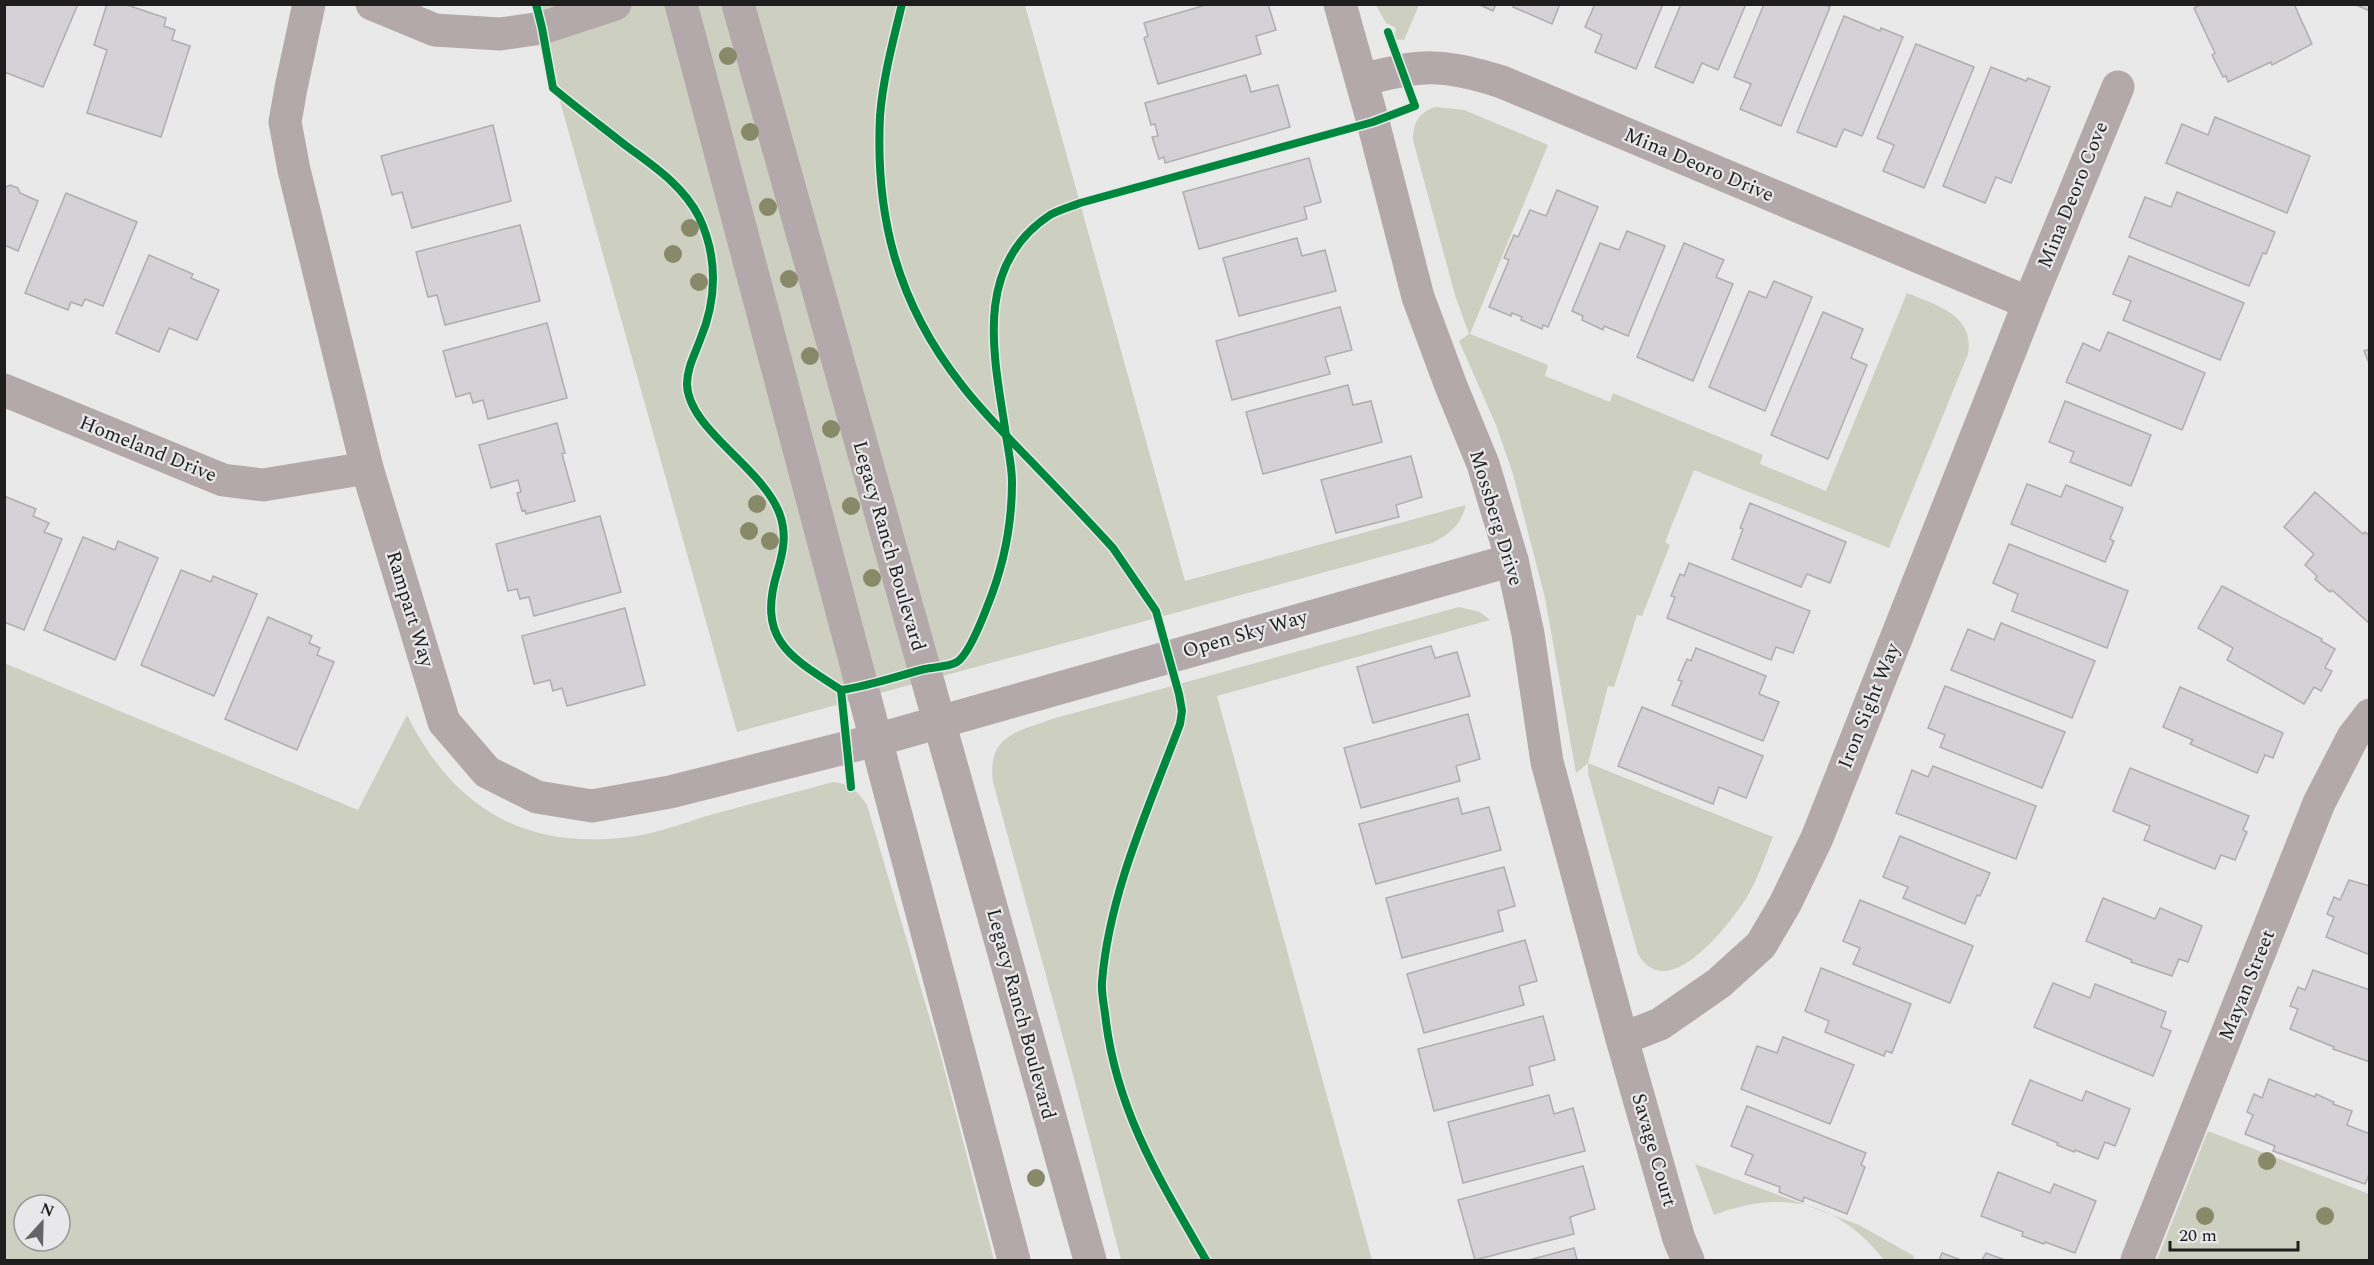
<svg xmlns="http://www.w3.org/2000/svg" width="2374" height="1265" viewBox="0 0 2374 1265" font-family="Spectral,serif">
<rect width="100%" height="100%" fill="#e9e9e9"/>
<g fill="#cdcfc0" fill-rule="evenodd">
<path d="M533,5h492l160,576 281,-76c-5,20 -16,29 -34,38l-695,189z"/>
<polygon points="1376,5 1419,5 1404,40 1394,39 1396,28 1386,23"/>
<path d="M1435,107l29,3 84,35 -78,189 78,31 -3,11 65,26 3,-9 150,62 -3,9 66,27 81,-198c29,12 68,22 61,61l-79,194 -195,-78 -29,72 5,3 -28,71 -5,-1 -23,72 -6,-1 -20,77 185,74c-8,20 -15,41 -26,60 -18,28 -79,109 -109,57l-50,-181v-10l-12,10 -31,-175 -32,-124 -17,-49 -37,-84 10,-7 -14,-39 -42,-155c0,-17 6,-28 22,-33z"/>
<path d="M1459,607l21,5 10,8 -273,76 155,564h-251l-51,-197 -77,-281c-6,-46 23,-50 59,-63z"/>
<path d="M4,663l354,147 49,-95c48,96 121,137 229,121 25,-4 50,-14 74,-21 41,-11 82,-22 123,-33 16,1 25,9 34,23l73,248 54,207h-989zM24,1205h36v36h-36z"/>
<polygon points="2208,1131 2369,1194 2369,1260 2157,1260"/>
<path d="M1695,1164l164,61 55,31 -1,4h-29c-46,-59 -102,-71 -170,-45z"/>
</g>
<g fill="#d4d1d7" stroke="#aeaeae" stroke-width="1.5">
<polygon points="4,4 78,4 43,87 4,72"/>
<polygon points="107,4 124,4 166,18 164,26 175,30 172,40 190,46 161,137 87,113 107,50 94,45"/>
<polygon points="1209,4 1268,4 1276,30 1256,36 1261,54 1158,84 1144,38 1148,36 1144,23"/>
<polygon points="1478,4 1496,4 1493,11"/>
<polygon points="1514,4 1560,4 1552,24 1513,7"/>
<polygon points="1595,4 1663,4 1636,69 1595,52 1602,35 1585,27"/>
<polygon points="1681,4 1746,4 1718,70 1702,63 1693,83 1655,67"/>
<polygon points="1764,4 1824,4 1830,7 1781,126 1740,109 1751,84 1734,77"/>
<polygon points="2202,4 2294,4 2312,44 2272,65 2271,62 2228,82 2226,76 2223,77 2212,55 2215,53 2194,8"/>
<polygon points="2354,4 2370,4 2370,11"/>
<polygon points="1844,16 1880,31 1881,28 1903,37 1862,136 1844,129 1836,147 1797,132"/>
<polygon points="1916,44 1974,67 1924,188 1883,171 1894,145 1877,138"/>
<polygon points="1991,67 2026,81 2028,78 2050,87 2011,183 1996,177 1985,203 1943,186"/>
<polygon points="1246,75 1251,92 1278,85 1290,127 1165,163 1164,157 1159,159 1152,137 1158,136 1155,124 1151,125 1145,103"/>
<polygon points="2215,117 2310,156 2287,213 2166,163 2182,124 2208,135"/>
<polygon points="493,125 511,201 412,228 402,192 392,195 381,156"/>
<polygon points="1309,158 1321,202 1304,207 1307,219 1199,249 1183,192"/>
<polygon points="10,185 18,188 20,193 38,201 18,251 4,245 4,188"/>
<polygon points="1557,190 1598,207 1548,327 1543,325 1542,329 1521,320 1522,317 1512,313 1511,316 1489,307 1509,260 1504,258 1514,235 1518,237 1530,210 1546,216"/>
<polygon points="2177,192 2275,232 2266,254 2263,253 2249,286 2129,237 2145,197 2171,207"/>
<polygon points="66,193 137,222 103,306 85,299 82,306 71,302 68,310 25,293"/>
<polygon points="520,225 540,301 445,325 437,295 428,297 416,252"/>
<polygon points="1627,231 1665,246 1628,336 1604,326 1603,330 1582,320 1583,316 1572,311 1600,243 1619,250"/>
<polygon points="1297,238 1302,256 1325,250 1336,291 1239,316 1223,258"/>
<polygon points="1684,243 1724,260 1716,277 1733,284 1693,381 1637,357"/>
<polygon points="149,255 193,274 191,278 219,290 197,340 169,328 159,352 116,333"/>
<polygon points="2129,256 2244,303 2220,360 2123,320 2131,301 2113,294"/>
<polygon points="1774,281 1812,297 1765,411 1709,387 1749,291 1766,298"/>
<polygon points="1340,307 1352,350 1325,357 1330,374 1232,400 1216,341"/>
<polygon points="1823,312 1863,329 1851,358 1867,365 1828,459 1771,435"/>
<polygon points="547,323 567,398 488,419 483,400 473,403 470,393 456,397 443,351"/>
<polygon points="2108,332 2205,373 2182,430 2066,382 2083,343 2100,351"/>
<polygon points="2370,349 2370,365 2364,351"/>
<polygon points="1348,385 1353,405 1371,401 1382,442 1263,474 1246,412"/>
<polygon points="2065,401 2151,435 2131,486 2070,462 2074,452 2049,442"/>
<polygon points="557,423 565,453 562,454 575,501 526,514 525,510 522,511 517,493 521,492 518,480 491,488 479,445"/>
<polygon points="1411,456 1422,497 1396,505 1399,517 1336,533 1321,480"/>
<polygon points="2027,484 2061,497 2066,485 2123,508 2110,539 2114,541 2105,562 2011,524"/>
<polygon points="2315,492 2363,534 2365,532 2370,536 2369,623 2332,590 2330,592 2315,579 2317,576 2305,565 2314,554 2284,527"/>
<polygon points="4,496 36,509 33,516 49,523 44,532 62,539 24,630 4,622"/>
<polygon points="1750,503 1846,542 1830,583 1807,574 1801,587 1732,559 1743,529 1740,528"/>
<polygon points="600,516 621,592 534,616 529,597 520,599 517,589 508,591 496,544"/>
<polygon points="83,537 115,550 118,541 158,558 115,660 44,630"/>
<polygon points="2009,544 2128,591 2107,648 2012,611 2018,594 1993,583"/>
<polygon points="1689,563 1810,611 1793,653 1776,647 1771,660 1667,618 1675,597 1671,596 1680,574 1684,576"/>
<polygon points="181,570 211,582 213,576 257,594 214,696 141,665"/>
<polygon points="2222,586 2322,639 2321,641 2335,649 2325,668 2332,671 2321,691 2314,687 2304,704 2227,660 2233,648 2198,628"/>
<polygon points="625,608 645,685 567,706 562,688 553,691 550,680 534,684 522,636"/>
<polygon points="268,617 312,636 309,643 320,648 317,655 334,662 297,750 225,719"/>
<polygon points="2001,623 2095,661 2072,718 1951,670 1968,629 1994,640"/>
<polygon points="1431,646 1435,658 1457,652 1470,696 1373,723 1357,667"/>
<polygon points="1696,648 1766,676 1759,694 1779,702 1763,741 1672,705 1682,681 1678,680 1687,659 1691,661"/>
<polygon points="1945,686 2065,732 2042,788 1940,747 1945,735 1928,728"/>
<polygon points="2180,687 2283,733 2273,758 2265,755 2257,773 2190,744 2193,740 2163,727"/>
<polygon points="1642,707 1763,756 1746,798 1719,787 1713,804 1618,766"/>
<polygon points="1468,714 1480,759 1456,766 1460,781 1361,808 1344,748"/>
<polygon points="1933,766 2036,806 2016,859 1896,813 1912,770 1928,777"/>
<polygon points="2130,768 2249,816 2243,830 2247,832 2235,860 2221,855 2215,869 2144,840 2150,826 2113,811"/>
<polygon points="1458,798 1462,814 1489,807 1501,850 1376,884 1359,824"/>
<polygon points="1900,836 1990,873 1980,896 1977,895 1965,924 1903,898 1908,887 1883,877"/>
<polygon points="1504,867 1515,906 1498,911 1503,931 1402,958 1386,898"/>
<polygon points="2349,880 2370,886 2370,955 2326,937 2334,917 2327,914 2334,897 2340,900"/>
<polygon points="2103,898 2155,919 2160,908 2202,926 2188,962 2179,959 2172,976 2131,962 2132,960 2086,941"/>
<polygon points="1860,900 1973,946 1950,1003 1853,964 1860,948 1843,941"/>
<polygon points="1525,940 1537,981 1519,986 1524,1005 1424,1033 1407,974"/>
<polygon points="1821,968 1911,1004 1892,1053 1886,1051 1884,1056 1825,1032 1829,1021 1805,1011"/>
<polygon points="2313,970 2370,990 2370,1062 2333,1049 2334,1047 2290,1029 2298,1009 2290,1006 2298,987 2305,990"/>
<polygon points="2053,983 2090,998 2095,984 2166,1012 2161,1027 2171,1031 2153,1076 2034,1027"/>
<polygon points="1543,1016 1555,1060 1529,1067 1533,1085 1434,1111 1418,1049"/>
<polygon points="1783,1037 1854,1065 1830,1124 1741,1089 1757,1046 1777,1053"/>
<polygon points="2269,1079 2315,1097 2316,1094 2334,1102 2333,1104 2352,1111 2347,1125 2370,1134 2370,1172 2365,1184 2273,1151 2275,1146 2245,1134 2253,1115 2247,1112 2254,1094 2262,1098"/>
<polygon points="2030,1080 2082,1101 2086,1091 2130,1109 2115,1146 2105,1142 2098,1159 2075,1150 2074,1152 2057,1145 2058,1143 2012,1124"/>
<polygon points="1549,1095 1554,1114 1573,1108 1585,1151 1463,1183 1448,1122"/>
<polygon points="1747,1106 1866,1153 1861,1165 1865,1167 1847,1214 1804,1197 1803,1202 1779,1192 1780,1187 1745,1174 1753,1155 1731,1146"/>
<polygon points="1583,1166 1595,1209 1570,1217 1574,1234 1475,1260 1458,1200"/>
<polygon points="1998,1172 2050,1193 2054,1184 2096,1201 2075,1253 2045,1242 2044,1244 2022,1236 2023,1232 1981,1216"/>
<polygon points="1574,1248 1577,1260 1529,1260"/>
<polygon points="1942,1253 1961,1260 1939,1260"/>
<polygon points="1986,1253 2005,1260 1982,1260"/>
</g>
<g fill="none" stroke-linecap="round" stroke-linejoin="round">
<g stroke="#b4a9aa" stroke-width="33">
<polyline points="309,4 291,88 285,122 294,170 367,468 444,722 487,772 537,797 592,806 670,792 876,740 1512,560"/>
<polyline points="372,4 435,30 500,34 542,28 615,4"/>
<polyline points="681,4 1014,1260"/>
<polyline points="738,4 1090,1260"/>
<polyline points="1340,4 1373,122 1418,297 1451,386 1483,464 1512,560 1528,634 1547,762 1622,1039 1679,1239 1688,1260"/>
<path d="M1362,80c59,-16 81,-17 140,2l527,221"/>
<polyline points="4,390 223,480 263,485 367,468"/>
<polyline points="1622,1039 1660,1024 1719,983 1761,945 1785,904 1817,838 2029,303 2118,87"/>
<polyline points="2137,1260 2319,803 2353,737 2370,715"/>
</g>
<g stroke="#e8e8ea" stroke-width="11">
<g id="cycleway">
<path d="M536,4l6,24 11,60c24,20 48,38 72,57 27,20 58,40 74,72 19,40 18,83 1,123 -5,14 -13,28 -13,44 1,46 77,84 93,131 7,20 3,38 -3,58 -20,67 13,84 64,117 29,-4 56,-14 84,-21 9,-2 24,-2 32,-7 12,-8 25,-42 30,-55 16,-39 25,-83 25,-125 0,-18 -5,-37 -7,-54 -12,-76 -31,-163 45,-213 9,-5 20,-8 30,-12l293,-81 42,-16 -27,-74"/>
<path d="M902,4c-9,37 -19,74 -22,112 -5,102 18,188 81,268 18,24 40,46 61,68 31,32 61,63 91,96l43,63 23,83 3,17 -2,13c-31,83 -71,169 -78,258 -1,13 3,27 4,40 12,92 55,160 100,238"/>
<polyline points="841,690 851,787"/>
</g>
</g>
<use href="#cycleway" stroke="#00873e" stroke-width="8"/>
</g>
<g fill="#878969">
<circle cx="728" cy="56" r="9"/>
<circle cx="750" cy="132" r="9"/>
<circle cx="768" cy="207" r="9"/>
<circle cx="690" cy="228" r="9"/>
<circle cx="673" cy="254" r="9"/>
<circle cx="789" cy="279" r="9"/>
<circle cx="699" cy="282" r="9"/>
<circle cx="810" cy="356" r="9"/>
<circle cx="831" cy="429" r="9"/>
<circle cx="757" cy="504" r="9"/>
<circle cx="851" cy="506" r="9"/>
<circle cx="749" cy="531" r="9"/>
<circle cx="770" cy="541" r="9"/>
<circle cx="872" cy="578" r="9"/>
<circle cx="2267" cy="1161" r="9"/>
<circle cx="1036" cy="1178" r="9"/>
<circle cx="2205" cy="1216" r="9"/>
<circle cx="2325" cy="1216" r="9"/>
</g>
<g text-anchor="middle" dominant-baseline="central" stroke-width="4.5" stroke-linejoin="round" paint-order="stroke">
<g font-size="20" fill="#1e1e1e" stroke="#e8e8ea">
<text transform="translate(1699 165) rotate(23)">Mina Deoro Drive</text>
<text transform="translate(2073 195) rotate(-68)">Mina Deoro Cove</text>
<text transform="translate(148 449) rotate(22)">Homeland Drive</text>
<text transform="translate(1496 518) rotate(73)">Mossberg Drive</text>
<text transform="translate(889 546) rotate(74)">Legacy Ranch Boulevard</text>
<text transform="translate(410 609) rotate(73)">Rampart Way</text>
<text transform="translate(1245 634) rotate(-16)">Open Sky Way</text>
<text transform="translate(1869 706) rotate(-68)">Iron Sight Way</text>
<text transform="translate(2247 985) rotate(-68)">Mayan Street</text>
<text transform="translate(1021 1014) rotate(75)">Legacy Ranch Boulevard</text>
<text transform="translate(1654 1150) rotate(74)">Savage Court</text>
</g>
</g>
<rect width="2374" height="1265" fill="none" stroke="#1e1e1e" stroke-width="12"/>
<g transform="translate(42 1223) rotate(22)"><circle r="28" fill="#e8e8ea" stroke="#979798" stroke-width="1.5"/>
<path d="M0-4.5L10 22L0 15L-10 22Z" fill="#656565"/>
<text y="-9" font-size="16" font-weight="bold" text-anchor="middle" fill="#1e1e1e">N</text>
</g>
<path d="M2170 1241v9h128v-9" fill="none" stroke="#1e1e1e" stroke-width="3"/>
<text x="2179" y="1241" font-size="18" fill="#1e1e1e" stroke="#e8e8ea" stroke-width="4.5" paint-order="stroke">20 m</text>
</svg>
